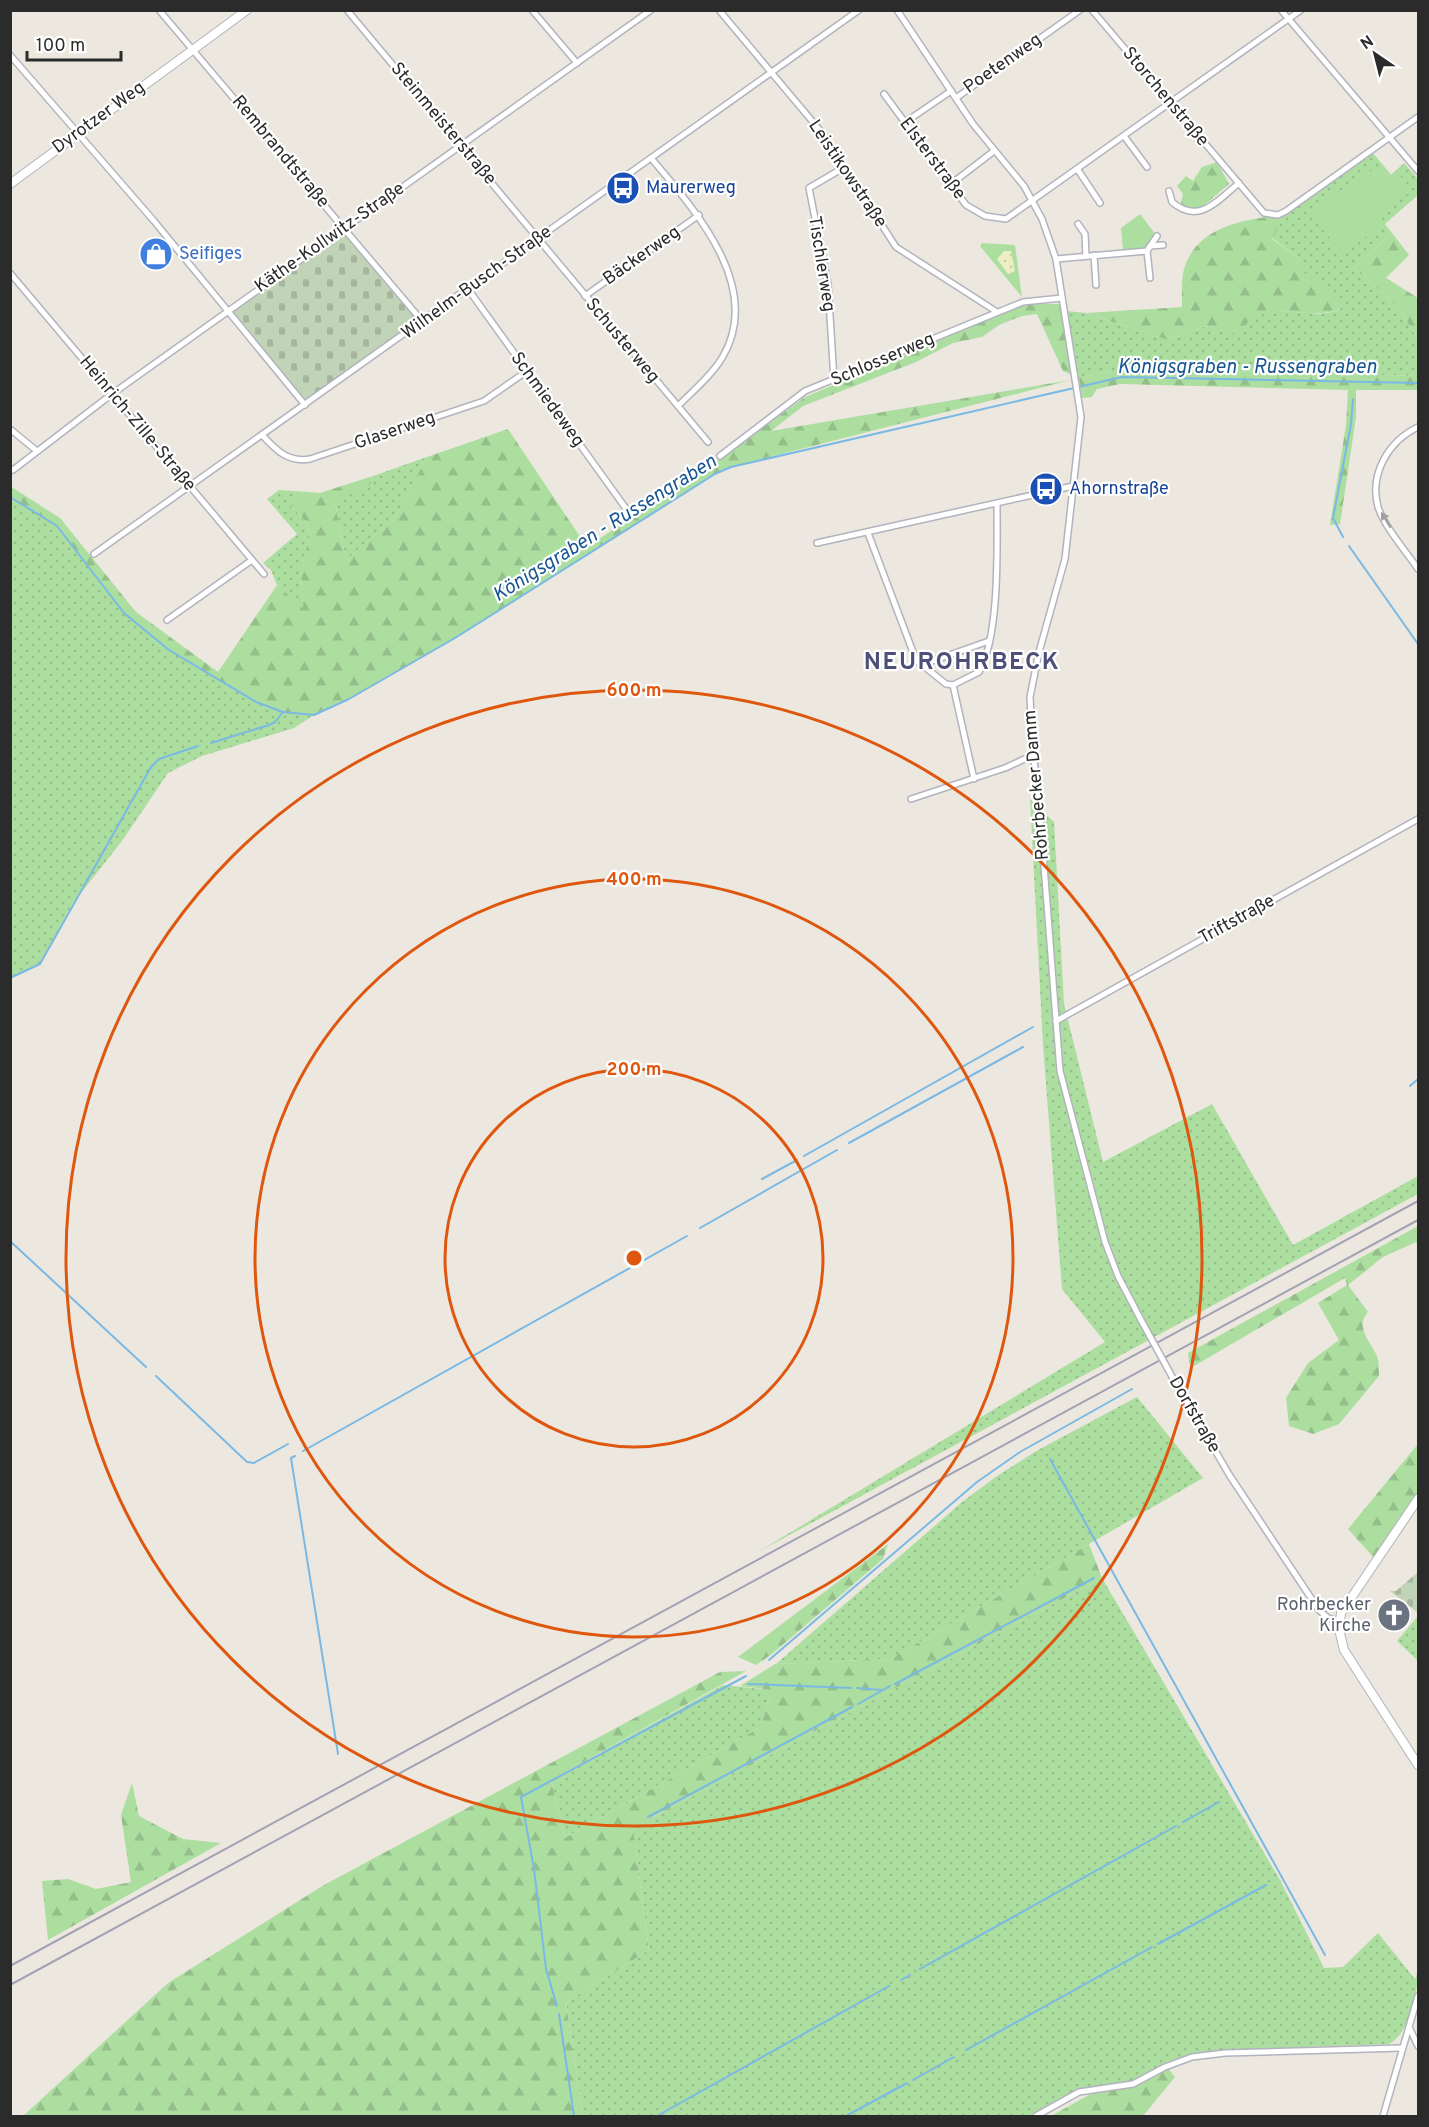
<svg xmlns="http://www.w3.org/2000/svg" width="1429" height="2127" viewBox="0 0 1429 2127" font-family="Overpass,sans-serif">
<defs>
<pattern id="grass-dots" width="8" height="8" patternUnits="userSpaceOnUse" patternTransform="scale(1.5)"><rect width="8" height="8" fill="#acdea0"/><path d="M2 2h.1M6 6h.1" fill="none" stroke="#94bf8a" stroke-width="1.8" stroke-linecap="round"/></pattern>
<pattern id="forest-firs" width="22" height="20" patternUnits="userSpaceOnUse" patternTransform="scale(1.5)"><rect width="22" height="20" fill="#acdea0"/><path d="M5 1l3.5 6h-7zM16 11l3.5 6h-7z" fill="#94bf8a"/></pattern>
<pattern id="sand-dots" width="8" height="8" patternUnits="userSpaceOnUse" patternTransform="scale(1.5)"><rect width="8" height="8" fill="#eeeec5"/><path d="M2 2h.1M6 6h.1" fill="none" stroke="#cccca9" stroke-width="1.8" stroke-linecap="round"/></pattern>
<pattern id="cemetery-stones" width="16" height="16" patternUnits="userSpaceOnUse" patternTransform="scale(1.5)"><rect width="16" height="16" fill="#c1d4b7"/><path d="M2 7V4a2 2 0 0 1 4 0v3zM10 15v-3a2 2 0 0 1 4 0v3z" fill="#a6b69e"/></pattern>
</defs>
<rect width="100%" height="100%" fill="#ece8df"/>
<g fill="url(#grass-dots)">
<path d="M1373,153l18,22 13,-12 14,16v16l-33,29 7,9 -38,35 44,39 20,32v37l-267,-7 -40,2 -32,7 -12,-67 19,2 82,27 38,-14 33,8c3,-4 6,-11 11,-15 22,-20 74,7 95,-14l-45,-35 1,-10 -29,-22 12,-23z"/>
<polygon points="427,457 395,518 346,560 335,501 370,485 373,476"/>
<path d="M279,490l16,1 -4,16c30,25 15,31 11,63 -2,13 1,27 1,39l-26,-24 -6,-15 -8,-7 34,-29 -30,-35z"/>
<polygon points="10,497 57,526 169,650 256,702 297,714 314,715 294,728 202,756 168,773 122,841 73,903 40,964 11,978"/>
<polygon points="1030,799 1054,822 1064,1004 1103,1162 1212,1104 1293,1245 1418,1176 1418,1194 758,1552 1105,1342 1062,1289 1043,1045"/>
<polygon points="1137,1397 1203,1478 890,1659 776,1664 962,1502 997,1476 1038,1450"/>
<path d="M1102,1578l178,302 44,88 19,-1 35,-34 37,46 3,-8c0,22 -9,63 -29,73l-89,3 -111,8 -25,8 -33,19 -58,9 -44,25h-446l-17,-114 83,-52 -16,-122z"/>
<polygon points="1418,1616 1418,1661 1397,1641"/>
<polygon points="723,1685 771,1690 761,1727 565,1838 551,1780"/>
</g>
<g fill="url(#forest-firs)">
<polygon points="1217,162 1229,184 1201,208 1185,211 1181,203 1183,194 1177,186 1186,176 1193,181 1202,167"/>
<path d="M1284,215l-12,24 29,21v10l45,35c-19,15 -50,4 -72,7 -7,1 -16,4 -23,6l-12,17 -33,-9 -38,14 -82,-27 96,-6c0,-12 -1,-27 2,-38 13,-43 61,-50 100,-54z"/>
<polygon points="1392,233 1409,255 1386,278 1418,298 1418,339 1398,307 1354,268"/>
<path d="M1024,304h38l5,7 12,67 32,-7 40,-2 267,7v14h-62v27l-16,107 -10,1 16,-100 2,-35 -228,-6 -23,5 -5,8 -10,1 -3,-20 -16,-7 -26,-57 -15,2 -23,9 -17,12 -29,6 -37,19 -113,44 -32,25 300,-51 -340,87 -16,7 -260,164 -106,61 -35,16 -31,-3 -27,-10 -87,-52 -45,-37 -67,-87 -46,-29 -1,-11 50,32 76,94 82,60 59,-87 26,23c0,-12 -3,-26 -1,-38 4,-33 19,-39 -11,-63l4,-16 25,2 53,-17 -3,9 -35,17 11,58 49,-42 32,-61 81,-28 79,118 135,-90 83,-60z"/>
<path d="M1418,1226v19l-2,-3 -33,15 -35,28 20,27c-14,15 3,30 9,44 2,5 2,14 2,20l-40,48 -26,10 -24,-8 -3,-28 22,-35 31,-23 -21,-37 29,-18 -2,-7 -151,88 -5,-3 -1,-10z"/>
<polygon points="1418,1444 1418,1496 1375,1559 1348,1529"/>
<polygon points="888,1544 883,1559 772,1654 756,1665 738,1657"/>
<polygon points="1089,1544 1102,1578 633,1828 649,1950 566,2002 583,2116 23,2116 168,1983 324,1885 720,1672 746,1671 551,1780 565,1838 761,1727 771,1690 740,1686 775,1664 890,1659"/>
<polygon points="132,1783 139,1816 183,1839 221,1843 48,1940 42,1881 68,1879 96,1889 131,1882 121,1815"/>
<polygon points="1164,2063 1175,2077 1143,2116 1051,2116 1107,2085 1131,2082"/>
</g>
<polygon fill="url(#sand-dots)" points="1011,251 1015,271 1008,274 997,259 1001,253"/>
<g fill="url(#cemetery-stones)">
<polygon points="344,231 420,323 307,402 231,312"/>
<polygon points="1418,1572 1418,1613 1390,1591 1396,1591"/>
</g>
<g fill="#acdea0" fill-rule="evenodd">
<polygon points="1382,164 1391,175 1396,171 1413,191 1382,210 1383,223 1344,254 1307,212"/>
<polygon points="1140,214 1156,235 1146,248 1123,250 1121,228"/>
<path d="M982,243l33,2 7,52 -42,-51zM1004,251h7l4,20 -7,3 -11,-15z"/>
</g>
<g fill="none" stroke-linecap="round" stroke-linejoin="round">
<g stroke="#7ab9e5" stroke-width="2">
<polyline points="10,497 57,526 124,613 169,650 256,702 283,712 314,715 349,699 455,638 715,474 731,467 1122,377 1418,383"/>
<polyline points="1343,537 1333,518 1351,424 1353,399"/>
<polyline points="1349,546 1418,644"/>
<polyline points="211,743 269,725 275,722 283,712"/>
<polyline points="10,978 40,964 151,767 159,759 198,746"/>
<polyline points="1410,1086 1418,1079"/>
<polyline points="849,1143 1023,1047"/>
<polyline points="804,1156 1033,1027"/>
<polyline points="762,1179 797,1160"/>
<polyline points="700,1228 837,1150"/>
<polyline points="10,1241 146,1367"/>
<polyline points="156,1376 247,1462 254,1463 288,1444"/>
<polyline points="303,1451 687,1236"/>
<polyline points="295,1456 291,1458 338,1754"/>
<polyline points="1050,1459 1325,1955"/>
<polyline points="769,1660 977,1482 1020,1452 1132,1389"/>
<polyline points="748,1684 851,1688"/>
<polyline points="895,1684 1094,1578"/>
<polyline points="857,1688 881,1690"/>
<polyline points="858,1704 890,1686"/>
<polyline points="648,1817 852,1707"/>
<polyline points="1183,1822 1219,1802"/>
<polyline points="1158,1944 1266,1885"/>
<polyline points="920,1969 1176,1826"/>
<polyline points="901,1980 910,1975"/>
<polyline points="557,2006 546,1969 534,1869 521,1797 746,1676"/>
<polyline points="559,2014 574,2116"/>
<polyline points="966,2050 1152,1947"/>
<polyline points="913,2080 954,2057"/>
<polyline points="657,2116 889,1986"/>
<polyline points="846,2116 907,2083"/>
</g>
<g stroke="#b2b3be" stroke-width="8">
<g id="street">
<polyline points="159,10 423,322"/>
<polyline points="347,10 708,442"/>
<polyline points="532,10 577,63"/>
<polyline points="719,10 823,134 896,247 997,312"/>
<polyline points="897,10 973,124 1024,186 1042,219 1056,259 1081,417 1065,559 1039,652 1030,697 1033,755 1038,788 1060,1071 1105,1242 1118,1276 1141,1320"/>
<polyline points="1092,10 1264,213 1278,215 1286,211 1418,117"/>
<polyline points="1281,10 1418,171"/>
<polyline points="10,55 154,221 305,405"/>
<polyline points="884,94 966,205 985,216 1006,219 1301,10"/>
<polyline points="956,98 1080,10"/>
<polyline points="904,123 951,91"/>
<polyline points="1124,136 1147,167"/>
<path d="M651,158c43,51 114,129 71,200 -11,18 -29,33 -44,48"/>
<polyline points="1078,170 1100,203"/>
<polyline points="951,184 994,151"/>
<path d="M1169,191l3,11c27,23 45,-1 67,-19"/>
<polyline points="1078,224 1085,234 1086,256"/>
<polyline points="1150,246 1163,245"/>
<polyline points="1147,251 1157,236"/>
<polyline points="1094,255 1096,285"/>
<polyline points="1056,259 1147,251 1150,278"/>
<polyline points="10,273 264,574"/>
<polyline points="468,289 627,510"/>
<polyline points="585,296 699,215"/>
<polyline points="834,380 828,284 809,188 843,168"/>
<path d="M1418,427c-29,14 -49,46 -40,80 7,21 28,44 40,62"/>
<polyline points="10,429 37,451"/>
<path d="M262,435c14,15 26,28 48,24l174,-58 43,-30"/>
<polyline points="720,456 805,391 1023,302 1062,298"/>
<polyline points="13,470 112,394 651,10"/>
<polyline points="868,533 916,660 946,684 953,685"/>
<polyline points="817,543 1073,486"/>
<polyline points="94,554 859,10"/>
<polyline points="167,620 252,560"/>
<polyline points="921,665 989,641"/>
<path d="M953,685l26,-13c21,-36 18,-126 18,-168"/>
<polyline points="953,685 974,779"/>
<polyline points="911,799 1005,768 1033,755"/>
<polyline points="1056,1021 1418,819"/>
<polyline points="1175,1382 1230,1476 1319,1610 1328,1618 1339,1621"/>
<polyline points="1409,2027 1418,2046"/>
<polyline points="1036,2116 1079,2092 1133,2084 1165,2067 1192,2057 1225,2053 1401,2048"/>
<polyline points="1383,2116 1418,1996"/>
</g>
</g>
<g stroke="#b2b3be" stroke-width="10">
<g id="secondary">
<polyline points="10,184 247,10"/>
<polyline points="1418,1499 1341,1613 1339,1629 1344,1650 1418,1765"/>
</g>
</g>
<use href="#street" stroke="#fff" stroke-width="5"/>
<use href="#secondary" stroke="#fff" stroke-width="8"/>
<g stroke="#a2a2b4" stroke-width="2">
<polyline points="10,1966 1418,1201"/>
<polyline points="10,1985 1418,1220"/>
</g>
<g stroke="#b2b3be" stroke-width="8" stroke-linecap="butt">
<polyline id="street-bridge" points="1141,1320 1175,1382"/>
</g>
<use href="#street-bridge" stroke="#fff" stroke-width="5"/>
</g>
<defs><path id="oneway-solid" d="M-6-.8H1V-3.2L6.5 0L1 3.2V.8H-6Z" transform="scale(1.5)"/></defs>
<use fill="#a0a0a0" href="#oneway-solid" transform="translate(1386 520) rotate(-121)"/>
<g fill="none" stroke="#df570e" stroke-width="3">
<circle cx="634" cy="1258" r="189"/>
<circle cx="634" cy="1258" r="379"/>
<circle cx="634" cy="1258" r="568"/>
</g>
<defs>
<g id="bus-disc" transform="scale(1.725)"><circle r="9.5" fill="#1a4fb4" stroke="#fff"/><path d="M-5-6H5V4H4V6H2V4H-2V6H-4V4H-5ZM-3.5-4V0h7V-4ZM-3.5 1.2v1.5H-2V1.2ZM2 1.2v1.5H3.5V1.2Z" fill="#fff"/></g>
<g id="shop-disc" transform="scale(1.725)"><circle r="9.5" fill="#3f7fe0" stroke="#fff"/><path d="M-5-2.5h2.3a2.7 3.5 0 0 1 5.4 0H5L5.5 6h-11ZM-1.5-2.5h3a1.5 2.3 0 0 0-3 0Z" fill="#fff"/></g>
<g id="church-disc" transform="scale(1.725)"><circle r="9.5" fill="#6b7280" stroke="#fff"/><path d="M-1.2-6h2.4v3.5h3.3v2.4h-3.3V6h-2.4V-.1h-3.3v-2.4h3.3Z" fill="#fff"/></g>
</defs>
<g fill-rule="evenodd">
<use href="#bus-disc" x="623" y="188"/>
<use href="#shop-disc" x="156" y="254"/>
<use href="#bus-disc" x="1046" y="489"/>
<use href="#church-disc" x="1394" y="1615"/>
</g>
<g text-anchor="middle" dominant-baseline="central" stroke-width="4.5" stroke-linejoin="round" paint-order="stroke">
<g font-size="18" fill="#2b2b2b" stroke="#fff">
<text transform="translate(1003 64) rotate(-35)">Poetenweg</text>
<text transform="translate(1165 97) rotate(50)">Storchenstraße</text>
<text transform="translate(99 118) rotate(-36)">Dyrotzer Weg</text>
<text transform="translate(443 124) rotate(50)">Steinmeisterstraße</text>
<text transform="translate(280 152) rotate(50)">Rembrandtstraße</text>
<text transform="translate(932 159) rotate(53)">Elsterstraße</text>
<text transform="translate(847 174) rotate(56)">Leistikowstraße</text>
<text transform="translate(330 238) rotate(-35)">Käthe-Kollwitz-Straße</text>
<text transform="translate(642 256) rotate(-35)">Bäckerweg</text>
<text transform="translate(821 264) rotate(81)">Tischlerweg</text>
<text transform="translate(477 283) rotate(-36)">Wilhelm-Busch-Straße</text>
<text transform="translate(622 341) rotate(50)">Schusterweg</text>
<text transform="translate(883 360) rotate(-23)">Schlosserweg</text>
<text transform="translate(547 400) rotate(54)">Schmiedeweg</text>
<text transform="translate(137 424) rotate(50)">Heinrich-Zille-Straße</text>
<text transform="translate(395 431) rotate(-19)">Glaserweg</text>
<text transform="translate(1037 785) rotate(-95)">Rohrbecker Damm</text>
<text transform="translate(1237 920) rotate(-29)">Triftstraße</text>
<text transform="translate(1194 1415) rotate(60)">Dorfstraße</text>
</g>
<g font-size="18" fill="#164399" stroke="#fff" text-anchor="start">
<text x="646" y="188">Maurerweg</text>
<text x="1069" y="489">Ahornstraße</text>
</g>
<g font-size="18" fill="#366cbe" stroke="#fff" text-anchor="start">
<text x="179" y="254">Seifiges</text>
</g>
<g font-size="18" fill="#5b616d" stroke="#fff" text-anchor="end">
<text x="1371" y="1605">Rohrbecker<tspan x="1371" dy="21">Kirche</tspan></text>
</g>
<g font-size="20" font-style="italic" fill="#185693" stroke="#fff">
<text x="1247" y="368">Königsgraben - Russengraben</text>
<text transform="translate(605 529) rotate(-32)">Königsgraben - Russengraben</text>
</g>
<g font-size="24" font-weight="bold" letter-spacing="1.5" fill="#4f5079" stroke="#fff">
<text x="962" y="663">NEUROHRBECK</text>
</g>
</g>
<circle cx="634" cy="1258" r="9" fill="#df570e" stroke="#fff" stroke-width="3"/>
<g font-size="18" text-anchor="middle" font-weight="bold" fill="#df570e" stroke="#fff" stroke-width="4.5" stroke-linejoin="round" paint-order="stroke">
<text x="634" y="696">600 m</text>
<text x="634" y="885">400 m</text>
<text x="634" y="1075">200 m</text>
</g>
<rect width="1429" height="2127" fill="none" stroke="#2b2b2b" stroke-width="24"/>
<g transform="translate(1375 54) rotate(325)" stroke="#ffffff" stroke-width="4.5" paint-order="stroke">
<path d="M0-4.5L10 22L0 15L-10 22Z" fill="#2b2b2b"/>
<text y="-9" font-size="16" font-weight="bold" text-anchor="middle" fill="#2b2b2b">N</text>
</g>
<path d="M27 51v9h94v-9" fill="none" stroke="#2b2b2b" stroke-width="3"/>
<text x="36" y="51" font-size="18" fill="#2b2b2b" stroke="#ffffff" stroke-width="4.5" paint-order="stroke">100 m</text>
</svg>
